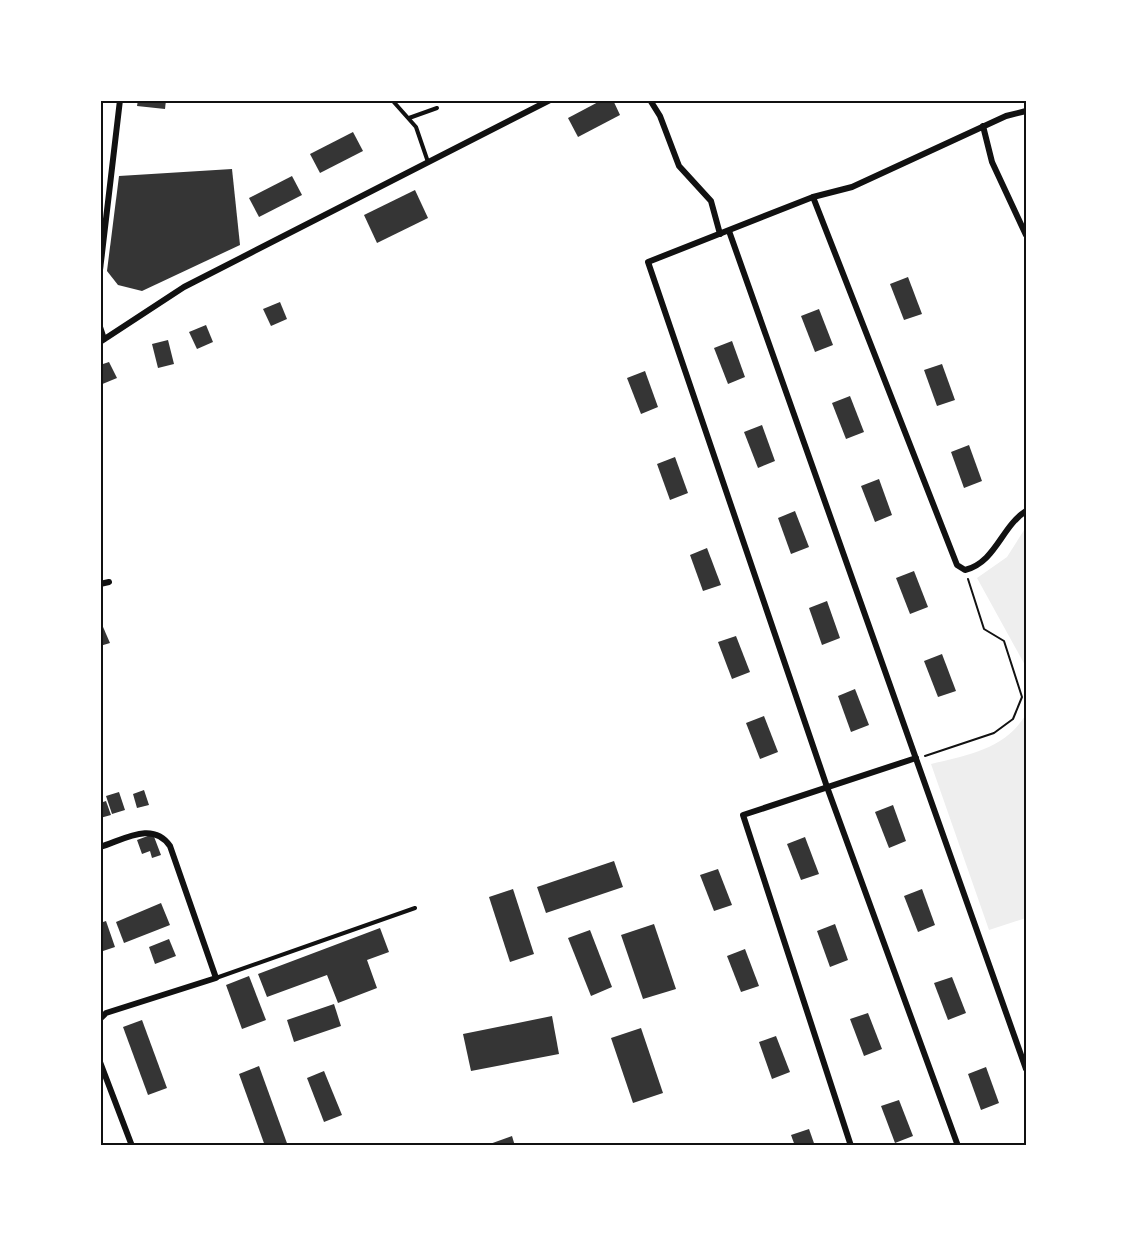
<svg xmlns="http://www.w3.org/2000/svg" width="1127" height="1246" viewBox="0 0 1127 1246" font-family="'Times New Roman',serif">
<rect width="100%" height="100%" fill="#fff"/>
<g fill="#eee">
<polygon points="1026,527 1026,667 977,578 1007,557"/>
<path d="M1026,714v204l-37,12 -58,-166c36,-9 75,-15 95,-50z"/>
</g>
<g fill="#353535">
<polygon points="138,100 166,100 165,109 137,106"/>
<polygon points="602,100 613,100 620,115 578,137 568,118"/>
<polygon points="353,132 363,151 320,173 310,154"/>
<polygon points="232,169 240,245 142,291 118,285 107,271 119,176"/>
<polygon points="292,176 302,195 259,217 249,198"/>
<polygon points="415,190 428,218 377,243 364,215"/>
<polygon points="908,277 922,314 904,320 890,284"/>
<polygon points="280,302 287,319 271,326 263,309"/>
<polygon points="819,309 833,345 815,352 801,316"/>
<polygon points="206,325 213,342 197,349 189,332"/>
<polygon points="168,340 174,364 158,368 152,344"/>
<polygon points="732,341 745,377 728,384 714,348"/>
<polygon points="109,362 117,378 100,385 100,365"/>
<polygon points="942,364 955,400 937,406 924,370"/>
<polygon points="645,371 658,407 641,414 627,378"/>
<polygon points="850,396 864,432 846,439 832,403"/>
<polygon points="762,425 775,461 758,468 744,432"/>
<polygon points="969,445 982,481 964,488 951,452"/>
<polygon points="675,457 688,493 670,500 657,464"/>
<polygon points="879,479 892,515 875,522 861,486"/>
<polygon points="795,511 809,547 791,554 778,518"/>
<polygon points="707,548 721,585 703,591 690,555"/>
<polygon points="914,571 928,607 910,614 896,578"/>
<polygon points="827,601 840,638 822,645 809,608"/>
<polygon points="100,620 110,643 100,646"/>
<polygon points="736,636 750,672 732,679 718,642"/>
<polygon points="942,654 956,691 938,697 924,661"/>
<polygon points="855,689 869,725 851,732 838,696"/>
<polygon points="764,716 778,752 760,759 746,723"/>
<polygon points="144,790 149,805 137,808 133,794"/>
<polygon points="119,792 125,810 112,814 106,796"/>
<polygon points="106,801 111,815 100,818 100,803"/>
<polygon points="893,805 906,841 889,848 875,812"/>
<polygon points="153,834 161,855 152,858 150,851 142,854 137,840"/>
<polygon points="805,837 819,874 801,880 787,844"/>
<polygon points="614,861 623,887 546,913 537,887"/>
<polygon points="718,869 732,905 714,911 700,875"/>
<polygon points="513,889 534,954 510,962 489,897"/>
<polygon points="922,889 935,925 918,932 904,896"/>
<polygon points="161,903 170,925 124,943 116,922"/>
<polygon points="106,921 115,947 100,952 100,923"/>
<polygon points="654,924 676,989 643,999 621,935"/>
<polygon points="835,924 848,960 830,967 817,931"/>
<polygon points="380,928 389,952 367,960 377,988 338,1003 327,975 267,997 258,974"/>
<polygon points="590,930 612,987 591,996 568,938"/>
<polygon points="169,939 176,956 155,964 149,947"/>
<polygon points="745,949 759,986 741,992 727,956"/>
<polygon points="249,976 266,1020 242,1029 226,985"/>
<polygon points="952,977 966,1013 948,1020 934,983"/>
<polygon points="334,1004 341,1026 294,1042 287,1020"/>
<polygon points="868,1013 882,1049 864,1056 850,1019"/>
<polygon points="552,1016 559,1054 471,1071 463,1034"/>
<polygon points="142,1020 167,1088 148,1095 123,1027"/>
<polygon points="641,1028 663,1093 633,1103 611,1038"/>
<polygon points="776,1036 790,1072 772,1079 759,1042"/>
<polygon points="259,1066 288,1146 265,1146 239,1074"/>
<polygon points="986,1067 999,1103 981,1110 968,1074"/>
<polygon points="324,1071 342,1115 324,1122 307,1078"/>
<polygon points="899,1100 913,1136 895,1143 881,1106"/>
<polygon points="809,1129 815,1146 795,1146 791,1135"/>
<polygon points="512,1136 515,1146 487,1146 487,1145"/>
</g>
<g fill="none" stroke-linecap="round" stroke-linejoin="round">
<polyline stroke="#111" stroke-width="2" points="925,756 994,733 1013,719 1022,697 1004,641 984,629 968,579"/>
<g stroke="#111" stroke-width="4">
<polyline points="392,100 416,127 428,162"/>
<polyline points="409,118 437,108"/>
<polyline points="216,978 415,908"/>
</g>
<g stroke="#111" stroke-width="6">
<polyline points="650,100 660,116 679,166 711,201 720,234"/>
<polyline points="983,126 992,162 1026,235"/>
<path d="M813,197l144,368 8,5c31,-8 36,-43 61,-59"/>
<polyline points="729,231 1026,1069"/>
<polyline points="100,270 120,100"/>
<polyline points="100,327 104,339"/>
<polyline points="100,342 184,287 550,100"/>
<polyline points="100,584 109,582"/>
<path d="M100,847c25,-8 53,-26 70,-1l46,132 -110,35 -6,6"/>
<polyline points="100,1062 132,1146"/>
<polyline points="851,1146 743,815 916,758"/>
<polyline points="958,1146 827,787 648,262 813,197 852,187 1006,116 1026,111"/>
</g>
</g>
<rect width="1127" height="1246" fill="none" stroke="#ffffff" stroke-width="204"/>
<rect x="102" y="102" width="923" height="1042" fill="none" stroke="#111" stroke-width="2"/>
</svg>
